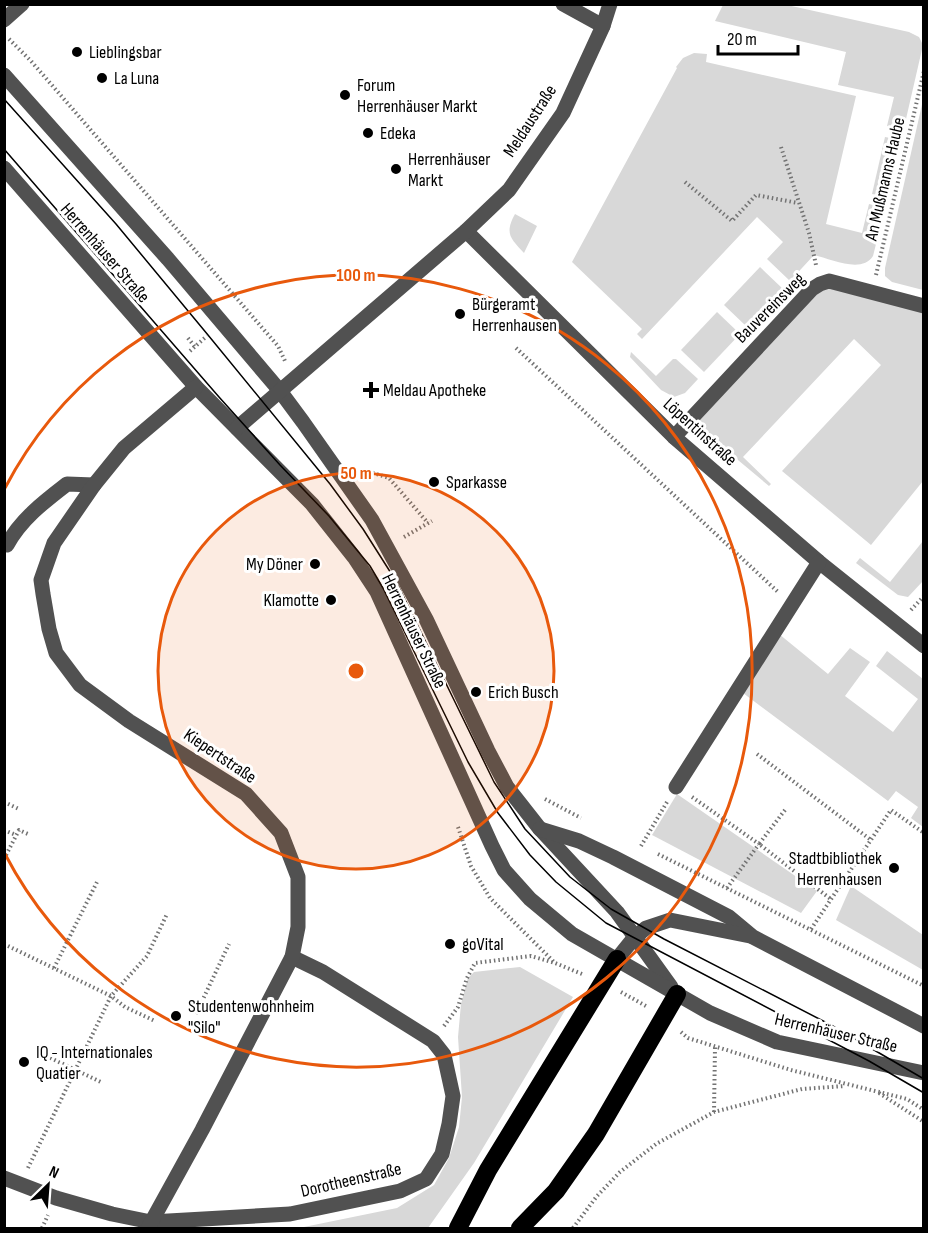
<svg xmlns="http://www.w3.org/2000/svg" width="928" height="1233" viewBox="0 0 928 1233" font-family="'Sofia Sans Condensed',sans-serif">
<rect width="100%" height="100%" fill="#fff"/>
<g fill="#d8d8d8">
<polygon points="723,5 787,5 909,32 919,37 923,45 903,132 887,126 894,97 838,85 846,52 715,21"/>
<path d="M694,53l13,1 -1,8 150,34 -30,128 36,9 7,-29 16,4 -12,48c-11,18 -42,3 -59,-1l-24,26 -23,-22 16,-17 -26,-25 -115,122 -5,-5 5,-5 -70,-67 105,-194 -1,-1 7,-9z"/>
<polygon points="923,100 924,290 923,290 892,282 885,276 885,268"/>
<polygon points="885,137 901,140 887,197 872,194"/>
<path d="M515,214l22,12 -13,27c-13,-14 -20,-19 -9,-39z"/>
<polygon points="760,267 783,289 747,327 724,305"/>
<polygon points="820,284 923,306 923,481 871,545 782,471 881,365 854,339 743,457 771,484 769,486 690,420"/>
<polygon points="717,312 740,334 704,372 681,350"/>
<polygon points="631,352 656,376 673,359 676,359 698,379 685,393 674,397 661,390 630,357"/>
<polygon points="923,541 923,581 908,597 898,595 856,563 860,558 890,582"/>
<polygon points="779,634 828,674 850,648 870,662 845,696 893,732 918,699 876,666 887,651 923,679 923,827 911,818 918,807 896,791 888,801 743,693"/>
<polygon points="677,794 817,891 801,913 652,835"/>
<polygon points="851,886 923,935 923,970 836,920"/>
<polygon points="520,967 573,997 474,1163 428,1228 299,1228 397,1208 434,1185 449,1158 459,1127 462,1097 458,1037 461,1004 468,978 474,972"/>
</g>
<g fill="none" stroke-linecap="round" stroke-linejoin="round">
<g stroke="#737373" stroke-width="4" stroke-dasharray="1.5 3" stroke-linecap="butt">
<polyline points="9,39 31,61 278,346 285,361"/>
<polyline points="781,147 809,233 816,265"/>
<polyline points="685,182 732,221 756,195 798,203"/>
<polyline points="876,275 924,71"/>
<polyline points="188,338 195,347"/>
<polyline points="516,348 778,592"/>
<polyline points="190,351 207,336"/>
<polyline points="364,470 389,478 428,523"/>
<polyline points="404,537 432,521"/>
<polyline points="911,610 924,596"/>
<polyline points="757,754 871,840"/>
<polyline points="692,797 759,844 727,888"/>
<polyline points="545,799 581,818"/>
<polyline points="4,802 19,809"/>
<polyline points="785,810 759,844 832,900"/>
<polyline points="4,818 4,820"/>
<polyline points="458,827 471,866 490,898 555,963"/>
<polyline points="4,830 16,835"/>
<polyline points="641,846 667,802"/>
<polyline points="658,854 924,986"/>
<polyline points="4,859 19,830 28,834"/>
<polyline points="811,929 891,810 924,833"/>
<polyline points="4,944 111,996 125,1007 155,1021"/>
<polyline points="54,968 97,882"/>
<polyline points="621,992 646,1006"/>
<polyline points="196,1014 229,944"/>
<polyline points="444,1026 458,1007 467,978 475,963 531,956 555,963 582,974"/>
<polyline points="681,1032 688,1038 791,1070 907,1099 924,1110"/>
<polyline points="37,1059 40,1053 103,1083"/>
<polyline points="879,1093 924,1122"/>
<polyline points="714,1112 715,1047"/>
<polyline points="28,1168 111,996 147,956 167,914"/>
<polyline points="42,1228 48,1215"/>
<polyline points="573,1228 597,1196 620,1172 656,1144 714,1112 802,1089 845,1086"/>
</g>
<g stroke="#515151" stroke-width="15">
<polyline points="563,4 603,26"/>
<polyline points="4,20 22,4"/>
<polyline points="4,75 168,259 280,391 303,422 372,520 426,619 488,751 507,787 540,829 617,912 671,987"/>
<polyline points="4,168 196,387 312,504 354,557 377,592 492,846 504,870 530,899 572,934 710,1013 777,1042 924,1073"/>
<polyline points="466,231 674,437 819,562 924,646"/>
<polyline points="237,428 466,231 509,190 563,113 603,26 610,4"/>
<polyline points="674,437 812,289 820,284 829,281 924,306"/>
<path d="M7,545c14,-26 38,-44 60,-61l27,1"/>
<polyline points="676,787 819,562"/>
<polyline points="540,829 579,841 613,857 729,917 753,937 924,1026"/>
<polyline points="617,959 634,938 646,928 670,920 750,936"/>
<polyline points="4,1178 56,1198 112,1214 151,1222 290,1214 400,1191 426,1179 442,1154 449,1124 453,1096 444,1055 433,1041 323,972 292,957"/>
<polyline points="148,1228 202,1130 292,957 298,927 298,877 281,833 246,794 129,721 80,685 56,653 49,629 43,594 41,580 54,543 94,485 124,448 196,387"/>
</g>
<g stroke="#000" stroke-width="18">
<polyline points="458,1228 488,1170 617,959"/>
<polyline points="520,1228 556,1191 596,1134 677,994"/>
</g>
<g stroke="#000" stroke-width="1.5">
<polyline points="4,99 116,224 208,335 330,484 363,529 396,581 494,782 525,829 570,877 611,909 664,939 831,1025 924,1079"/>
<polyline points="4,149 219,397 280,465 329,516 370,566 383,588 468,762 498,813 530,855 556,882 606,923 869,1061 924,1093"/>
</g>
</g>
<circle cx="356" cy="671" r="198" fill="#e8590c" fill-opacity=".12"/>
<g fill="none" stroke="#e8590c" stroke-width="3">
<circle cx="356" cy="671" r="198"/>
<path d="M5 488A396 396 0 1 1 5 854"/>
</g>
<g fill="#000" stroke="#fff" stroke-width="2">
<circle cx="77" cy="52" r="6"/>
<circle cx="102" cy="78" r="6"/>
<circle cx="345" cy="95" r="6"/>
<circle cx="368" cy="133" r="6"/>
<circle cx="396" cy="169" r="6"/>
<circle cx="460" cy="314" r="6"/>
<path d="M368 381h6v6h6v6h-6v6h-6v-6h-6v-6h6z"/>
<circle cx="434" cy="482" r="6"/>
<circle cx="315" cy="564" r="6"/>
<circle cx="331" cy="600" r="6"/>
<circle cx="476" cy="692" r="6"/>
<circle cx="894" cy="868" r="6"/>
<circle cx="450" cy="944" r="6"/>
<circle cx="176" cy="1016" r="6"/>
<circle cx="24" cy="1062" r="6"/>
</g>
<g text-anchor="middle" dominant-baseline="central" stroke-width="6" stroke-linejoin="round" paint-order="stroke">
<g font-size="18" fill="#000" stroke="#fff" text-anchor="start">
<text x="89" y="52">Lieblingsbar</text>
<text x="114" y="78">La Luna</text>
<text x="357" y="85">Forum<tspan x="357" dy="21">Herrenhäuser Markt</tspan></text>
<text x="380" y="133">Edeka</text>
<text x="408" y="159">Herrenhäuser<tspan x="408" dy="21">Markt</tspan></text>
<text x="472" y="304">Bürgeramt<tspan x="472" dy="21">Herrenhausen</tspan></text>
<text x="383" y="390">Meldau Apotheke</text>
<text x="446" y="482">Sparkasse</text>
<text x="303" y="564" text-anchor="end">My Döner</text>
<text x="319" y="600" text-anchor="end">Klamotte</text>
<text x="488" y="692">Erich Busch</text>
<text x="882" y="858" text-anchor="end">Stadtbibliothek<tspan x="882" dy="21">Herrenhausen</tspan></text>
<text x="462" y="944">goVital</text>
<text x="188" y="1006">Studentenwohnheim<tspan x="188" dy="21">"Silo"</tspan></text>
<text x="36" y="1052">IQ - Internationales<tspan x="36" dy="21">Quatier</tspan></text>
</g>
<g font-size="18" fill="#000" stroke="#fff">
<text transform="translate(530 121) rotate(-57)">Meldaustraße</text>
<text transform="translate(885 179) rotate(-77)">An Mußmanns Haube</text>
<text transform="translate(105 253) rotate(49)">Herrenhäuser Straße</text>
<text transform="translate(770 308) rotate(-45)">Bauvereinsweg</text>
<text transform="translate(700 432) rotate(42)">Löpentinstraße</text>
<text transform="translate(414 631) rotate(64)">Herrenhäuser Straße</text>
<text transform="translate(220 756) rotate(34)">Kiepertstraße</text>
<text transform="translate(836 1033) rotate(13)">Herrenhäuser Straße</text>
<text transform="translate(351 1180) rotate(-13)">Dorotheenstraße</text>
</g>
</g>
<circle cx="356" cy="671" r="9" fill="#e8590c" stroke="#fff" stroke-width="3"/>
<g font-size="18" text-anchor="middle" font-weight="bold" fill="#e8590c" stroke="#fff" stroke-width="6" stroke-linejoin="round" paint-order="stroke">
<text x="356" y="281">100 m</text>
<text x="356" y="479">50 m</text>
</g>
<rect width="928" height="1233" fill="none" stroke="#000000" stroke-width="12"/>
<g transform="translate(48 1185) rotate(25)" stroke="#ffffff" stroke-width="4.5" paint-order="stroke">
<path d="M0-4.5L10 22L0 15L-10 22Z" fill="#000000"/>
<text y="-9" font-size="16" font-weight="bold" text-anchor="middle" fill="#000000">N</text>
</g>
<path d="M718 45v9h80v-9" fill="none" stroke="#000000" stroke-width="3"/>
<text x="727" y="45" font-size="18" fill="#000000" stroke="#ffffff" stroke-width="4.5" paint-order="stroke">20 m</text>
</svg>
